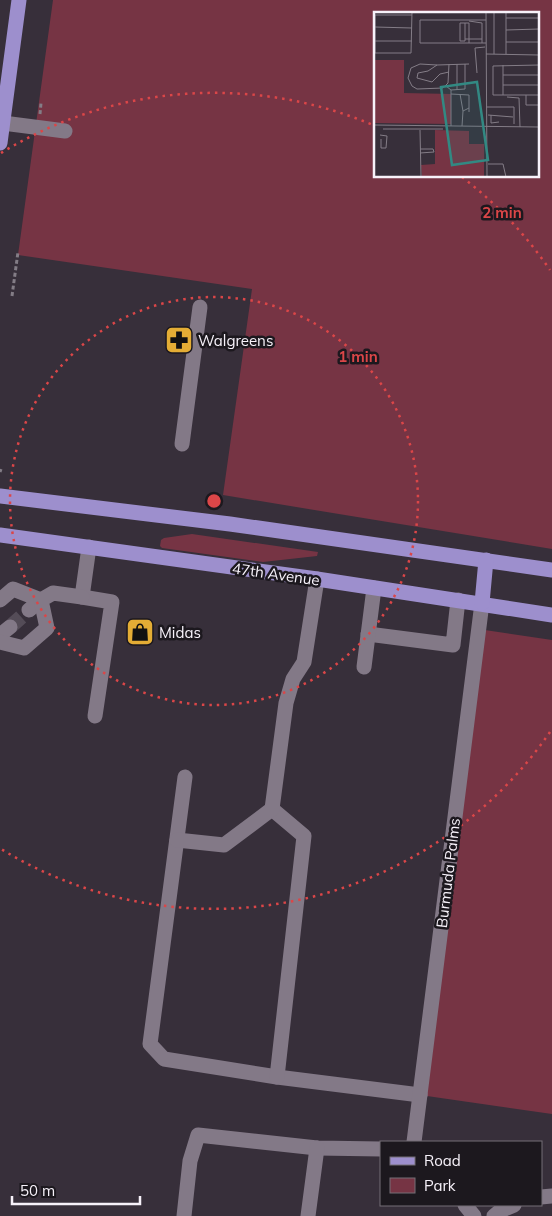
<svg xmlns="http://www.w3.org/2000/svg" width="552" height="1216" viewBox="0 0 552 1216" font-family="Mulish,sans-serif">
<rect width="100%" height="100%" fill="#372f3a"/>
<g fill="#763444" fill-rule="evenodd">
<path d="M53,0h499v549l-329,-54 29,-206 -234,-34zM376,14h162v162h-162z"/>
<polygon points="192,534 318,552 317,556 263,562 162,548 160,546 161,540 164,538"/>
<polygon points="478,629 552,640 552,1114 420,1095"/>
</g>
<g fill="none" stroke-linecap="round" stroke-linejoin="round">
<polyline stroke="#544c57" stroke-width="15" stroke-dasharray="15 8" stroke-linecap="butt" points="10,627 29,610"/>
<g stroke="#837d86" stroke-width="3" stroke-dasharray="4 2.5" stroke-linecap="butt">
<polyline points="40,114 41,103"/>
<polyline points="12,296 18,252"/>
<polyline points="0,472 1,469"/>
</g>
<g stroke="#837987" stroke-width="15">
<polyline points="3,123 65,131"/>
<polyline points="182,444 200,307"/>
<polyline points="89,547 82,597 112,602 95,716"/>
<polyline points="0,600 13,589 41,600 29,610"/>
<polyline points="368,634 453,645 458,600"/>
<polyline points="0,635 10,627"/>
<polyline points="0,642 24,648 47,628 41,600 53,593 82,597"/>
<polyline points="364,667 374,588"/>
<polyline points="185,777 150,1044 164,1059 277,1077 420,1095"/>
<polyline points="272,809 304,836 277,1077"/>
<polyline points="177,840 224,845 272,809 286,703 293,679 304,662 317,579"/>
<polyline points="414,1142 482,603"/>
<polyline points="541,1197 552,1196"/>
<polyline points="465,1205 474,1216"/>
<polyline points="184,1216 190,1161 198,1135 317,1148 381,1149"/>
<polyline points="308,1216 317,1148"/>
<polyline points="494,1216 500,1211 514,1205"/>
</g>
<g stroke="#9d8fcd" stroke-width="15">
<polyline points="0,143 19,0"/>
<polyline points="0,496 230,524 552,570"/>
<polyline points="0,535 317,579 552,615"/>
<polyline points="482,603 486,560"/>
</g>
</g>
<g fill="none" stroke="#db4648" stroke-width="2.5" stroke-dasharray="2.5 5">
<circle cx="214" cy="501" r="204"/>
<path d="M550 732A408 408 0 0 1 1 849M1 153A408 408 0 0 1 373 125M462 177A408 408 0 0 1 550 270"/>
</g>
<defs>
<g id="pharmacy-square" transform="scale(1.4375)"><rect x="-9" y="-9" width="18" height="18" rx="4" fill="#e4ad35" stroke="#1c181e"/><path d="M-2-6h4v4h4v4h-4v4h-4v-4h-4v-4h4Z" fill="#111"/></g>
<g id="shop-square" transform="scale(1.4375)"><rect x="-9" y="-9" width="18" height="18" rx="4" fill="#e4ad35" stroke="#1c181e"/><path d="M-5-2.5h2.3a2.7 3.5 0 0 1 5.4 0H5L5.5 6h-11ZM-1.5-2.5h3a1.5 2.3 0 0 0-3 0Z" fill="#111"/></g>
</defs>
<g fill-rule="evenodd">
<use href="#pharmacy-square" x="179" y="340"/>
<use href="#shop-square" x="140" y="632"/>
</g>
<g text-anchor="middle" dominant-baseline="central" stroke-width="5" stroke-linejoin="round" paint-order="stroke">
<g font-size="15" fill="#f7f2fa" stroke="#1c181e" text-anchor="start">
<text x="198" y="340">Walgreens</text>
<text x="159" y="632">Midas</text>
</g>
<g font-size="15" fill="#f7f2fa" stroke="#1c181e">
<text transform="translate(276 574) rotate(8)">47th Avenue</text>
<text transform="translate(448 873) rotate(-83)">Burmuda Palms</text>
</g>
</g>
<g transform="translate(374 12)">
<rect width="165" height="165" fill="#372f3a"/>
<path d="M0,48h30v33l47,1v30l-77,-1zM61,118l34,1v13h15v33h-62l-1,-12 14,-1z" fill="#763444"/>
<path fill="none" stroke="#847d87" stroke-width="1" d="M112,0l1,165M120,0v42M132,0v42M132,6h33M112,8h-66v23h66M95,9l13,2v20M91,11v18h-5v-18h9v20M1,15l37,1M132,18l33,-1M91,27h17M1,29h37M132,30h33M0,41h37l1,-41M1,41v-38h37M112,42l53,1M83,52v26M63,53l-17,-1 -9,4 -3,10 4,8 5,3 26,-1 5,-5 1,-19M165,53l-46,1v29h46M75,60l-9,2 -8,8 -15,-4 1,-5 10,-2 9,-6 32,-1M103,61l-2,-25 10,-1M129,63h36M129,73h36M72,74l5,4 14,-1v-25M77,78v36M77,82l18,1v17M86,82l3,17M129,83v-30M152,83v10h13M133,85l12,1 1,29M112,95h28v17M114,103l25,2M117,103v8l8,-1M0,113l165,2M88,114l1,-15 6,-3M9,117h60M46,118l1,47M6,123l7,1 -1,12h-5v-9M46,137h13l1,3 -14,1M114,152h15l3,13"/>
<path fill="#328983" fill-opacity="0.15" stroke="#328983" stroke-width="2.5" d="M103,70l11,78 -36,5 -11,-78z"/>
<rect width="165" height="165" fill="none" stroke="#f7f2fa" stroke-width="2.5"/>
</g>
<circle cx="214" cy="501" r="8" fill="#db4648" stroke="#1c181e" stroke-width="2.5"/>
<g font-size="15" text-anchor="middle" font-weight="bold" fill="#db4648" stroke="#1c181e" stroke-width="5" stroke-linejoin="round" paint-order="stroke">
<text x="502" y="218">2 min</text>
<text x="358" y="362">1 min</text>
</g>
<rect x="380" y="1141" width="162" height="65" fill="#1c181e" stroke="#746f76"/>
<rect x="390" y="1157" width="25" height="8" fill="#9d8fcd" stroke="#746f76"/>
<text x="424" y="1166" font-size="15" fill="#f7f2fa">Road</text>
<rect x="390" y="1178" width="25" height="15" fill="#763444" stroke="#746f76"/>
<text x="424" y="1191" font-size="15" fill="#f7f2fa">Park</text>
<path d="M12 1196v8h128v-8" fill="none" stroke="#f7f2fa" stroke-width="2.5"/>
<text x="20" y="1196" font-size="15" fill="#f7f2fa" stroke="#1c181e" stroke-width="4" paint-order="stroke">50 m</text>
</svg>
